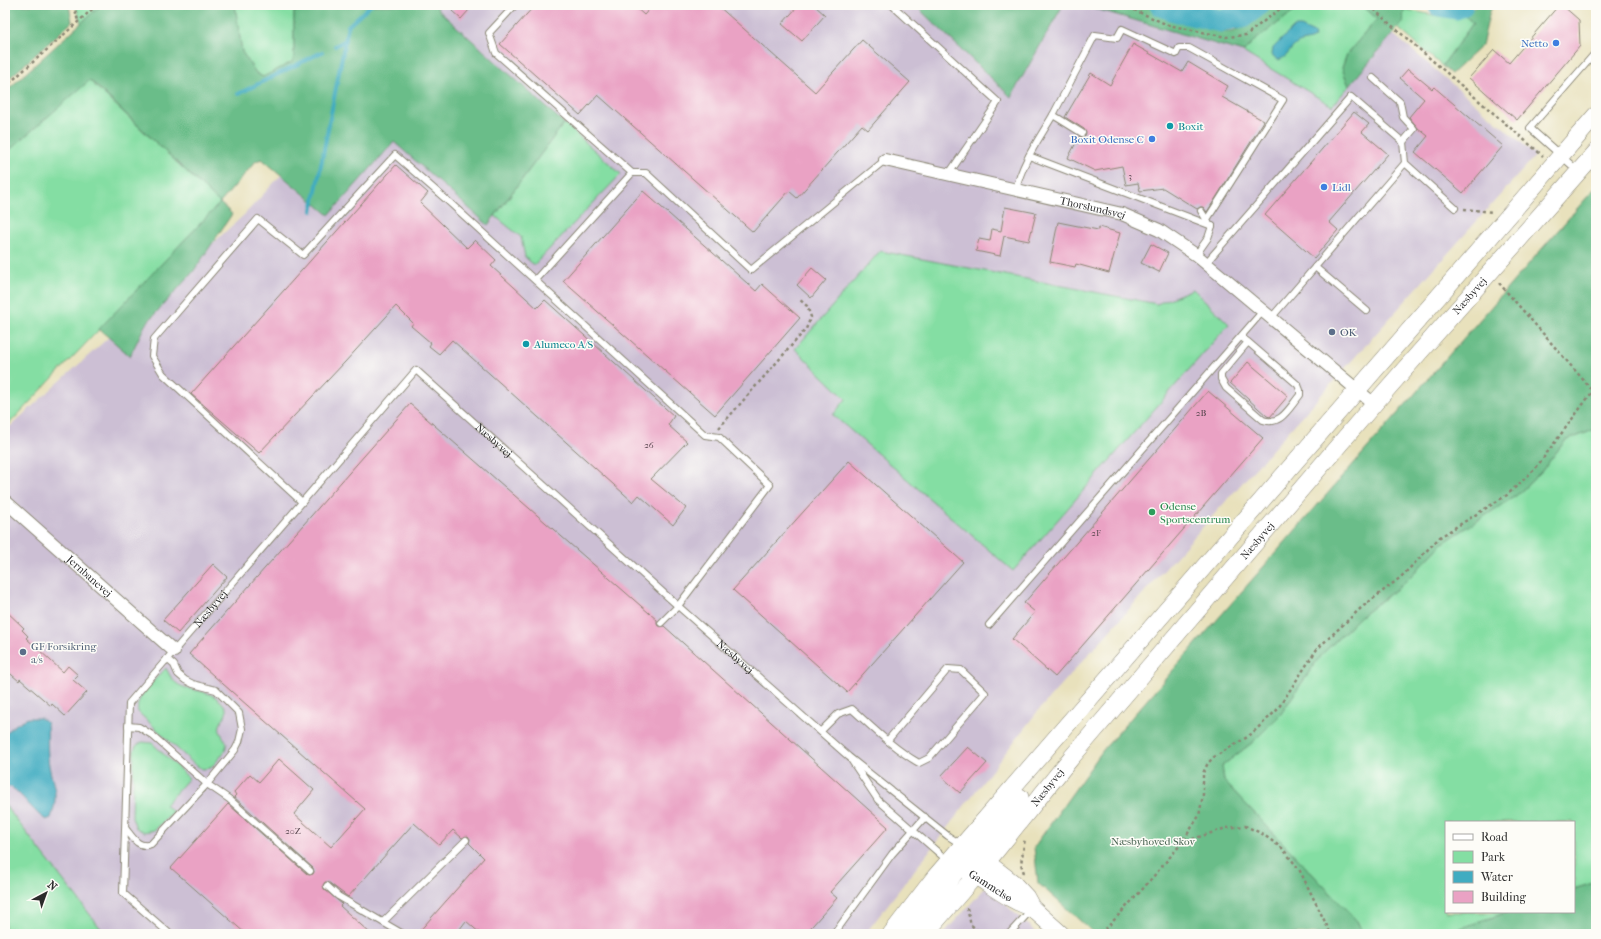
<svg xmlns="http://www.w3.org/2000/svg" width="1601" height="939" viewBox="0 0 1601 939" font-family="'IM FELL French Canon',serif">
<rect width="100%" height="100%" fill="#fdfcf7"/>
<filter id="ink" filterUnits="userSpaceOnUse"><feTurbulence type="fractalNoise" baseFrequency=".025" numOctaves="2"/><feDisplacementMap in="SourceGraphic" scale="8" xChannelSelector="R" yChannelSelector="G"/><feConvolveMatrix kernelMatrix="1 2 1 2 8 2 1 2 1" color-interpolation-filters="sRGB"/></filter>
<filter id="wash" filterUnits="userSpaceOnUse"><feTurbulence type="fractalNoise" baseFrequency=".012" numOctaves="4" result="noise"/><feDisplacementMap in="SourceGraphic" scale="16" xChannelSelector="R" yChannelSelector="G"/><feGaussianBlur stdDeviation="0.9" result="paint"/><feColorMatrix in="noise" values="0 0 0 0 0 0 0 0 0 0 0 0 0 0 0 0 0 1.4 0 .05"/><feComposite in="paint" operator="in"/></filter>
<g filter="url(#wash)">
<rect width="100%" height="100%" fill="#e8e1bc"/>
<g fill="#ccbfd4">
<polygon points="439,5 915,5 1011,97 1063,5 1083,5 1243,52 1332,105 1393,34 1536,155 1037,712 865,934 105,934 5,805 5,431 244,215"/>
<polygon points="986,887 1038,934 943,934"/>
</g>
<g fill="#84dea3" stroke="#588467">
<polygon points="75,5 101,5 81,23"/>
<polygon points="235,5 310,5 294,12 294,58 292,62 263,77 256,73 242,52"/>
<path d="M1188,5h59c-15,11 -43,6 -59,0z"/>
<polygon points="1302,5 1362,5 1377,19 1347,54 1342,68 1349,86 1332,106 1243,52 1254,41"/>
<polygon points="1404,9 1438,16 1463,14 1473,23 1442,66 1398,28 1403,22"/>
<polygon points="89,80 220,203 5,428 5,154"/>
<polygon points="564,123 621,174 534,265 525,257 521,237 495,216"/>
<polygon points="880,251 1157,304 1193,289 1229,324 1013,571 833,415 846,399 795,349"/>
<polygon points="1596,429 1596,882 1574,889 1574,822 1446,822 1446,912 1508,912 1443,934 1363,934 1357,921 1224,781 1222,766 1253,742 1280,715 1320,656 1361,616 1402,585 1443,543 1517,495 1541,472 1565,441"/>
<path d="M166,668c2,4 5,10 8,13 13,13 35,5 50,24 8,11 -7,15 -4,26 1,4 6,9 7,13l-2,7 -14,17 -9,1 -7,-4 -57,-53c-4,-15 18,-33 28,-44z"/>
<polygon points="142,742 152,743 189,778 165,805 173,812 155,830 144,832 136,828 132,817 134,750 136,746"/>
<polygon points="5,805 105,934 5,934"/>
</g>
<g fill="#6bbd89" stroke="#4b745a">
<polygon points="5,5 69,5 72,22 5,82"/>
<polygon points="101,5 235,5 242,52 256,73 263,77 292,62 294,58 294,12 310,5 439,5 437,9 564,123 488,225 394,142 329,215 262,159 256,161 220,203 232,214 193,272 145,325 130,356 99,329 220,203 90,80 5,154 5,92"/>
<polygon points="915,5 1063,5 1011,97"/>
<polygon points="1083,5 1145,5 1167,16 1221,32 1232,32 1241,29 1273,5 1302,5 1254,41 1243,52"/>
<polygon points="1362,5 1397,5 1404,9 1403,22 1349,86 1342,68 1347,54 1377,19"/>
<polygon points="1478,5 1494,5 1490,11 1482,45 1451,74 1442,66 1473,23 1463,14 1470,11"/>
<polygon points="1596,187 1596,429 1565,441 1541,472 1517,495 1443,543 1402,585 1361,616 1320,656 1280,715 1253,742 1222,766 1224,781 1357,921 1363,934 1095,934 1038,883 1034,847 1103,750"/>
<polygon points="1596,882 1596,934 1443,934 1508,912 1574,912 1574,889"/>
</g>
<g fill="#41acc1" stroke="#366c76">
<path d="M1294,27h7l13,6 1,4c-5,5 -12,3 -18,7 -8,5 -8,13 -19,16l-6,-5 1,-7z"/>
<path d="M28,718h13l6,5c1,12 0,23 1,34 2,26 13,32 3,61l-5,2c-14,-9 -22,-24 -35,-33h-6v-50c3,-9 14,-15 23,-19z"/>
</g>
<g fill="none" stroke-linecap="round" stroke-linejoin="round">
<g stroke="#41acc1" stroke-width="4">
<polyline points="335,46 346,40"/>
<polyline points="238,94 322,52"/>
<polyline points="312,211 348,26 371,5"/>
</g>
<g stroke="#41acc1" stroke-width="23">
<polyline points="1161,5 1174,10 1221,21 1242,17 1258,5"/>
<polyline points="1439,5 1456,8 1462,5"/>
</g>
</g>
<g id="blocks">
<g fill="#eaa2c4">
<polygon points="457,5 464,5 469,10 461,19 452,11"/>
<polygon points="535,5 633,5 644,15 653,5 717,5 815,92 862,40 910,82 868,130 862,125 797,198 789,191 753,232 598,95 580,115 500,44"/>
<polygon points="799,5 814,5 825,15 802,41 782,24"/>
<polygon points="1559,5 1562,5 1579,20 1580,46 1517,120 1469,78 1494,50 1509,63"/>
<polygon points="1133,44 1182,72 1188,62 1228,86 1222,97 1264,121 1207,212 1203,207 1200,207 1197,209 1163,188 1140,191 1138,183 1126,185 1122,166 1095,171 1068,158 1079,137 1084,137 1086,133 1084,129 1065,117 1091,73 1110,85"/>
<polygon points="1408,69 1432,89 1434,87 1503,146 1463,193 1415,152 1428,136 1418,128 1409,117 1424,99 1400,78"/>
<polygon points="1354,112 1369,124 1362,132 1388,154 1329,222 1338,230 1314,258 1265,215"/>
<polygon points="396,165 428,193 420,203 467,248 475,240 496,260 491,266 537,308 545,300 674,416 668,425 687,442 651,479 686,508 673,525 639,495 633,502 452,340 439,354 429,346 431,343 411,326 413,323 396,306 345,362 259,453 191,394"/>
<polygon points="643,191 756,291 762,284 800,318 715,415 563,281"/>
<polygon points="1005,207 1036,213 1029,241 1004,236 1000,256 976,251 979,239 990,241 992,229 1001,231"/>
<polygon points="1058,222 1098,230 1099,227 1120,233 1109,273 1076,264 1075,267 1050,262"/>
<polygon points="1151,244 1168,253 1159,272 1141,263"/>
<polygon points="812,268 826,280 811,298 797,285"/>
<polygon points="1248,362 1288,396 1270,417 1267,416 1230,383"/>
<polygon points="1208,391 1263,438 1055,677 1012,639 1035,612 1024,603"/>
<polygon points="410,404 657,620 657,624 658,626 664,626 888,827 830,892 837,898 805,934 481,934 466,921 456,934 417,934 484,858 469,843 470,839 468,836 462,838 453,830 439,845 414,823 348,897 328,882 325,882 323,885 324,889 342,904 340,906 371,934 246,934 171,868 228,804 307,874 309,875 313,874 314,872 313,868 234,797 236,795 234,792 250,774 259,782 279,759 314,790 294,814 331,847 365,809 189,654"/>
<polygon points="849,461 963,562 847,692 733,590"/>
<polygon points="213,564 227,577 178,633 163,620"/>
<polygon points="5,610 24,628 22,630 28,636 26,638 63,672 68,666 78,675 73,680 87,692 65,716 52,704 51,706 20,679 19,681 5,669"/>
<polygon points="968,747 987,763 960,793 941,776"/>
</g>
</g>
</g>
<g filter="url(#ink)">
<use href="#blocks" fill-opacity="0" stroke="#8a8674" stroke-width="1"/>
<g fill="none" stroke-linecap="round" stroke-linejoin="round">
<g stroke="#8a8674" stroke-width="8">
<g id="lane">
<polyline points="515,5 489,33 496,53 632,173 535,280"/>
<polyline points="892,5 998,102 948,175"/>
<polyline points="1593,5 1596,8"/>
<polyline points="1373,78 1400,102 1403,117 1414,129 1403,142"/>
<polyline points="1053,115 1095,35 1117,38 1122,29 1176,54 1179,48 1189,48 1283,100 1206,221"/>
<polyline points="1029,156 1212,226"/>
<polyline points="1577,170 1530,128 1596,52"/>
<polyline points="632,173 646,173 751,270 885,160"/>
<path d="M1016,190c6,-28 23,-51 37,-75l29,18"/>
<polyline points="1201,211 1208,222"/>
<polyline points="1196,255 1208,238 1212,226"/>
<polyline points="1206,263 1351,97 1403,142 1405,163 1455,208"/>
<polyline points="1315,267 1367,311"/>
<polyline points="1271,318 1405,163"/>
<path d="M1241,337l7,5 50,43 2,5v5c-11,13 -19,31 -37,25l-37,-32 -5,-9v-5l27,-32"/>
<polyline points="302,502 163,374 152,356 154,339 258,219 303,255 395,155 449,202 705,435 719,437 770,485 678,606 661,623"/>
<polyline points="989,625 1263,311"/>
<polyline points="128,726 139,727 152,735 207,784 229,799 310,871"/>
<path d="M821,731l17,-17 14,-5c21,19 42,40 67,54l10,-5 56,-65 -24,-23 -13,-1 -60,71"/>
<polyline points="852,761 878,800 948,861"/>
<path d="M126,829c7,9 13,20 25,15l56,-60 28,-34 4,-8 3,-13 -3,-16 -23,-23 -23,-6 -8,-4 -7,-6 -4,-9 -7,-6"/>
<polyline points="327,886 338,896 403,934"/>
<polyline points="383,922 466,840"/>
<path id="s1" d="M170,934l-47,-41 6,-190 287,-333 262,236 171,151 99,79 14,9"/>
<polyline points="834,934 892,854 925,817"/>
<polyline points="1009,934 1031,910"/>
</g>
</g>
<g stroke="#8a8674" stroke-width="14">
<g id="street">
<path id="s2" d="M885,160l237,54 37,16 37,25 178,149"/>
<path id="s3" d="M5,501l169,150"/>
</g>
</g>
<g stroke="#8a8674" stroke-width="18">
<g id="secondary">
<polyline points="977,855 1012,882 1026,897 1032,908 1061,934"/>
<path id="s4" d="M965,870c22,11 41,29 65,37"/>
<polyline points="975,875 974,854 1020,797"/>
<polyline points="891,934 935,877 1596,115"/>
<polyline points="911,934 959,867 960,859"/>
<path id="s5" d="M925,934l62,-72 84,-104 303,-354 222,-252"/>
</g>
</g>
<g stroke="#8a8674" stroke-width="2.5" stroke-dasharray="3 3" stroke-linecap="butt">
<polyline points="74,5 78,21"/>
<polyline points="1123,5 1168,25 1226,37 1246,35 1285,5"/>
<polyline points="1370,5 1382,17 1543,156"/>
<polyline points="5,87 97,5"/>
<polyline points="1464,209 1493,212"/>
<polyline points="1499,283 1593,391"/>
<polyline points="719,428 806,329 811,317 807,306 799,299"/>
<polyline points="1181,843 1226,828 1245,826 1261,833 1282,848 1299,869 1331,934"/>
<polyline points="1024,873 1021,864 1025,838"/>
<polyline points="967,908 971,925 982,934"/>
<polyline points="1101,934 1141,891 1181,844 1199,816 1203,795 1203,773 1208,763 1214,757 1249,736 1277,710 1317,649 1361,608 1401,577 1440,537 1507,495 1535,469 1596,387"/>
<polyline points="1585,934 1596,931"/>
</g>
<use href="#lane" stroke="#fff" stroke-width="6"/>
<use href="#street" stroke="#fff" stroke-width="12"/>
<use href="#secondary" stroke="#fff" stroke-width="17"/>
</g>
</g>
<g fill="#3f7fe0" stroke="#fdfcf7" stroke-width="1.5">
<circle cx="1556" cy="43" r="4"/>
<circle cx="1152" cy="139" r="4"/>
<circle cx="1324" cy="187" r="4"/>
</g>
<g fill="#0f9aa8" stroke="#fdfcf7" stroke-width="1.5">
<circle cx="1170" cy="126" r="4"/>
<circle cx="526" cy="344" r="4"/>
</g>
<g fill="#5c6f8a" stroke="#fdfcf7" stroke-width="1.5">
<circle cx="1332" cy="332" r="4"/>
<circle cx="23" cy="652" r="4"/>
</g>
<circle fill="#2e9e5b" stroke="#fdfcf7" stroke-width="1.5" cx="1152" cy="512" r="4"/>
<g text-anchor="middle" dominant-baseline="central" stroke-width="3" stroke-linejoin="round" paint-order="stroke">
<g font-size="9" fill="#5b4951">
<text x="1130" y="176">3</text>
<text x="1201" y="413">2B</text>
<text x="649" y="445">26</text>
<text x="1096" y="533">2F</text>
<text x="293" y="831">20Z</text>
</g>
<g font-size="11" fill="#366cbe" stroke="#fdfcf7" text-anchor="end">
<text x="1548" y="43">Netto</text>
<text x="1144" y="139">Boxit Odense C</text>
<text x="1332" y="187" text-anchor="start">Lidl</text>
</g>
<g font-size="11" fill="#0d838f" stroke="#fdfcf7" text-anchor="start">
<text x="1178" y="126">Boxit</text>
<text x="534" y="344">Alumeco A/S</text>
</g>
<g font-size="11" fill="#2b2b2b" stroke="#fdfcf7">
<text stroke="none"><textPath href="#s2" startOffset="213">Thorslundsvej</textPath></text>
<text stroke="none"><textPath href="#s5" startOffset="839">Næsbyvej</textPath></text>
<text stroke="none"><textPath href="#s1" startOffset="797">Næsbyvej</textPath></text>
<text stroke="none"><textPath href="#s5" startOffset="515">Næsbyvej</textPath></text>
<text stroke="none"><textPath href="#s3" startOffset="113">Jernbanevej</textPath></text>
<text stroke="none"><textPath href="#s1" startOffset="377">Næsbyvej</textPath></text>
<text stroke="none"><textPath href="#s1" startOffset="1121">Næsbyvej</textPath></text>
<text stroke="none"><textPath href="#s5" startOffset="191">Næsbyvej</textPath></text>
<text stroke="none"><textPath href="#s4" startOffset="30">Gammelsø</textPath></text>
</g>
<g font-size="11" fill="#4e5e75" stroke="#fdfcf7" text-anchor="start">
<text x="1340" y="332">OK</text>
<text x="31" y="646">GF Forsikring<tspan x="31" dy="13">a/s</tspan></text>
</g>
<g font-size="11" fill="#27864d" stroke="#fdfcf7" text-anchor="start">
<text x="1160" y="506">Odense<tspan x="1160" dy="13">Sportscentrum</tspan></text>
</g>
<g font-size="11" fill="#46614f" stroke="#fdfcf7">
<text x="1153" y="841">Næsbyhoved Skov</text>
</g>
</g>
<rect width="1601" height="939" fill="none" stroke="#fdfcf7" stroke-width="20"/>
<rect x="1445" y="821" width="130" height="92" fill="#fdfcf7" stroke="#a9a8a5"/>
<rect x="1453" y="834" width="20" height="6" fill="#ffffff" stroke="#a9a8a5"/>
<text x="1481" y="841" font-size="12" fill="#2b2b2b">Road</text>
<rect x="1453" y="851" width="20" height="12" fill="#84dea3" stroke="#a9a8a5"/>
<text x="1481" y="861" font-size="12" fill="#2b2b2b">Park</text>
<rect x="1453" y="871" width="20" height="12" fill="#41acc1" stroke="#a9a8a5"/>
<text x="1481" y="881" font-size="12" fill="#2b2b2b">Water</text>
<rect x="1453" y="891" width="20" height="12" fill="#eaa2c4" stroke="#a9a8a5"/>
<text x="1481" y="901" font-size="12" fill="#2b2b2b">Building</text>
<g transform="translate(46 893) rotate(41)" stroke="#fdfcf7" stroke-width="3" paint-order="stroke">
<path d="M0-3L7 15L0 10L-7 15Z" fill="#2b2b2b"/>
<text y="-6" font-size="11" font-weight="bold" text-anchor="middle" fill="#2b2b2b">N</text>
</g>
</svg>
